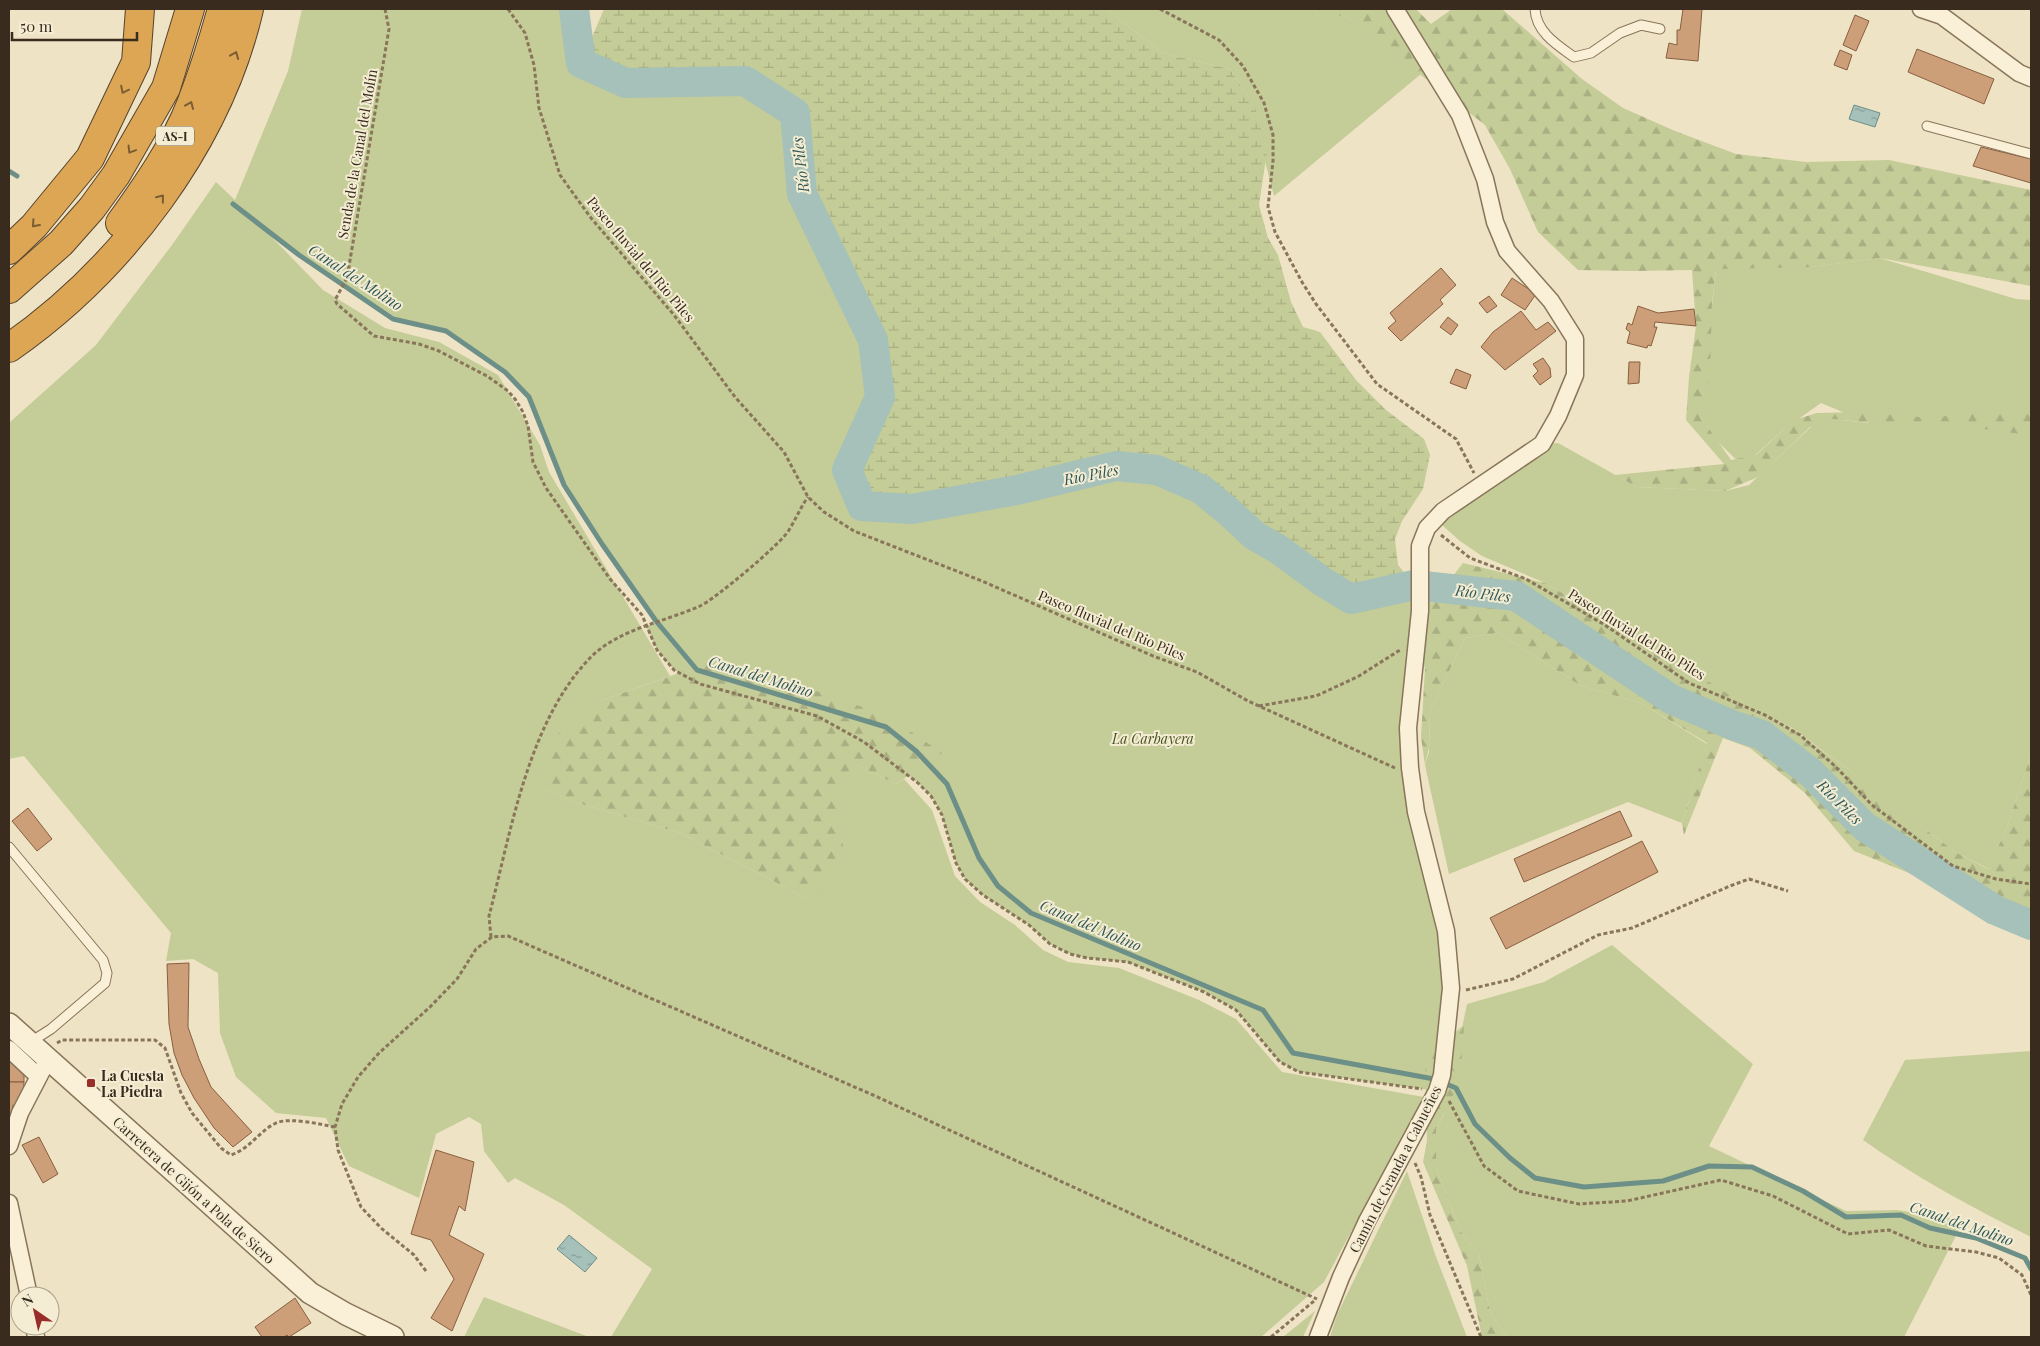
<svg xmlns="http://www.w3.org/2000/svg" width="2040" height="1346" viewBox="0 0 2040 1346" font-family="'Playfair Display',serif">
<defs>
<pattern id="forest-firs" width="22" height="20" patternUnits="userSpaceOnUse" patternTransform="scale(1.25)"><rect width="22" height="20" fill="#c4cc97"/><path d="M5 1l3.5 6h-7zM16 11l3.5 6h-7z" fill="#a9af82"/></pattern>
<pattern id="wetland-marsh" width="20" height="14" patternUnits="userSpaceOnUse" patternTransform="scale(1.25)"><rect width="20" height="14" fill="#c4cc97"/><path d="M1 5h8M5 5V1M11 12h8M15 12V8" fill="none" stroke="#a9af82"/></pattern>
<pattern id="water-ripples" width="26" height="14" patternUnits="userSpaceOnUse" patternTransform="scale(1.25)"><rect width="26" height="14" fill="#a6c1ba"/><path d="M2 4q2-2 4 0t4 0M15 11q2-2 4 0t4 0" fill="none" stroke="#889d97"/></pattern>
</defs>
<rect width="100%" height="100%" fill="#eee3c4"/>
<g fill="#c4cc97">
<polygon points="302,9 574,9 581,63 626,83 745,81 795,113 802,194 873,340 880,397 847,470 912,509 1017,490 1116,466 1157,470 1201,489 1229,512 1255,536 1278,549 1414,585 1408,728 1451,988 1437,1091 1299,1072 1280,1062 1236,1010 1204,992 1128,962 1087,958 1070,954 1050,944 1029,925 983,895 965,879 956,863 942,815 931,796 918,783 864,742 700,684 674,670 657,650 646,626 653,624 656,621 602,544 564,485 529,397 505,372 446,331 393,319 299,255 260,225 323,290 385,328 439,342 498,375 540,445 549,472 670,676 603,700 548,789 571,801 680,833 808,899 833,793 856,765 896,784 904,779 932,810 955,876 980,902 1015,925 1043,950 1068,962 1119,968 1199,1000 1236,1019 1282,1072 1424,1097 1324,1282 1261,1337 611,1337 652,1269 564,1205 515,1178 508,1183 484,1151 481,1124 469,1117 436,1134 419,1198 349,1166 326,1118 276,1113 236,1077 220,1033 218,973 193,959 166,961 171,933 24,756 9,759 9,423 96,345 172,245 216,182 235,200 288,71"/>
<polygon points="1106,9 1296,9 1345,16 1421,74 1274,196 1249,98 1230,69 1163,53"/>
<polygon points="1880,258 2016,299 2031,300 2031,754 2006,830 1989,869 1957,853 1926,830 1876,798 1851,771 1792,728 1686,672 1619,625 1545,583 1482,556 1460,541 1443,526 1443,511 1542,444 1558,443 1637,487 1725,491 1749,485 1813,425 1831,419 1869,423 1821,403 1783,430 1743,466 1718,442 1700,416 1716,269 1735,262 1811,267"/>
<polygon points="1498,633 1581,686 1641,703 1707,744 1682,823 1628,802 1449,874 1425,765 1429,752 1430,711 1465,638"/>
<polygon points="1612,945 1753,1064 1709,1146 1846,1211 1897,1210 1964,1220 1904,1337 1507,1337 1490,1312 1479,1254 1461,1232 1436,1168 1436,1129 1444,1114 1467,1004 1544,982"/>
<path d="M2031,1051v186c-58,-29 -114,-59 -168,-97l42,-80z"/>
<polygon points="1407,1171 1435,1254 1467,1337 1330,1337 1337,1315"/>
<polygon points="484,1297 589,1337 464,1337"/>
<polygon points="1315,1311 1303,1337 1283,1337"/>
</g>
<g fill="url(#forest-firs)">
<polygon points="1266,9 1416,9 1431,24 1452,9 1502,9 1582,79 1623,108 1675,131 1736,154 1806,162 1889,160 2031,190 2031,286 1880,258 1811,267 1716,269 1712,303 1710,373 1700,416 1731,460 1756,455 1794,420 1817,413 1861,412 1931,418 1999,409 2031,411 2031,439 2021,434 1962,426 1862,422 1831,419 1810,427 1758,477 1725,491 1637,487 1615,475 1724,464 1686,420 1689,377 1696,326 1692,270 1634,271 1578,270 1538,232 1510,169 1485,125 1345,16 1279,13"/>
<polygon points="1463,563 1545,583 1622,627 1728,694 1788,726 1851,771 1877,798 1926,830 1957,853 1988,869 2006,830 2031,754 2031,936 1909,873 1854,851 1805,793 1750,748 1723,738 1684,835 1682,823 1707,743 1641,703 1581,686 1498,633 1465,638 1430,711 1429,747 1425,765 1421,737 1425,668 1419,650 1414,585 1432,603"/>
<polygon points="721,658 888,716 942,753 896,784 856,765 836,796 845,861 808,899 680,833 571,801 548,789 550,740 603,700"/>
<polygon points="1464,1025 1460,1082 1436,1129 1436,1168 1461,1232 1479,1254 1490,1312 1507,1337 1482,1337 1467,1266 1423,1162 1427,1141 1425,1057"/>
</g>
<polygon fill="url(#wetland-marsh)" points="604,9 1106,9 1163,53 1230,69 1255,107 1267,151 1259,205 1268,238 1278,255 1291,302 1303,327 1320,332 1356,380 1386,410 1424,439 1430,455 1423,489 1402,521 1395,539 1398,565 1414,585 1351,599 1323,582 1278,549 1255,536 1229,512 1201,489 1157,470 1116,466 1017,490 912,509 862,506 847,470 880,397 873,340 802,194 795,113 745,81 626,83 581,63"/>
<g fill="url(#water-ripples)" stroke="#6c8f88">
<polygon points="1854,105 1880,113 1875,127 1849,119"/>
<polygon points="569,1235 597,1258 585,1272 557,1249"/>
</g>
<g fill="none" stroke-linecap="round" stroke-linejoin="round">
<g stroke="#6c8f88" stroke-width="5">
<polyline points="9,171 17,176"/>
<polyline points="233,204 299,255 393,319 446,331 505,372 529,397 564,485 602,544 656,621 697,670 886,727 916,751 947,784 979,858 998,886 1031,913 1263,1010 1293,1053 1434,1079 1456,1088 1475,1124 1510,1158 1535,1178 1584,1187 1663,1181 1709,1166 1752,1167 1803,1191 1846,1217 1901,1215 1930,1228 1976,1238 2025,1258 2031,1269"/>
</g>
<polyline stroke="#a6c1ba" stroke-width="30" points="574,9 581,63 626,83 745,81 795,113 802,194 873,340 880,397 847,470 862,506 912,509 1017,490 1116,466 1157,470 1201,489 1229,512 1255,536 1278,549 1323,582 1351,599 1414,585 1516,596 1671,699 1732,725 1762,735 1810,772 1865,827 1995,910 2031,925"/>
</g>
<g fill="#cc9f79" stroke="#885f40">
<polygon points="1683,9 1702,9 1698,61 1666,58 1669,43 1677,45 1677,30 1680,30"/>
<polygon points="1855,15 1869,21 1856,51 1843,45"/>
<polygon points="1917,49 1994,79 1984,104 1908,72"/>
<polygon points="1840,50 1852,55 1847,70 1834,65"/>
<polygon points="1981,147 2031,159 2031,183 1973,166"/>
<polygon points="1441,268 1456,285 1440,300 1443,304 1401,341 1388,328 1396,321 1390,313"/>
<polygon points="1512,278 1536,294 1525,310 1501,295"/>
<polygon points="1489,296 1497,306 1487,313 1479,303"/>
<polygon points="1638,306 1658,313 1694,309 1696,326 1655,322 1654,327 1657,327 1651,346 1648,345 1647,348 1627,343 1630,332 1626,329 1628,323 1632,325"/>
<polygon points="1521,311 1536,330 1548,322 1556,331 1505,370 1481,347 1493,332"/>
<polygon points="1448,317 1458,325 1451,335 1440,327"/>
<polygon points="1543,358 1550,368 1551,377 1540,385 1533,376 1538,371 1533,364"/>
<polygon points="1629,362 1640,362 1639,383 1628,384"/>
<polygon points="1456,369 1471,375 1466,389 1450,383"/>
<polygon points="28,808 52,839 37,851 12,821"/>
<polygon points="1620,811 1632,836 1524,882 1514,859"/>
<polygon points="1642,841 1658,872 1506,949 1490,918"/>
<polygon points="189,963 188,1027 199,1059 211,1087 252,1132 233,1147 214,1128 194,1098 182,1075 174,1053 169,1024 167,964"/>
<polygon points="9,1059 24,1070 24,1082 9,1082"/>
<polygon points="9,1082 24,1082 23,1095 18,1106 13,1105 11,1115 9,1115"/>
<polygon points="39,1137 58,1174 43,1183 22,1145"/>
<polygon points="436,1150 474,1162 465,1211 459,1206 449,1235 484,1254 452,1331 431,1318 454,1279 431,1240 411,1234"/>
<polygon points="295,1298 311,1323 289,1337 287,1335 284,1337 262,1337 255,1327"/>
</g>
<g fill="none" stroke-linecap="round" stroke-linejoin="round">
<g stroke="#89755a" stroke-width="11">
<g id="service">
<path d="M1535,9c1,23 22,36 39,48l17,-4 29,-20 21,-8 19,4"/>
<polyline points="1927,126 2031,154"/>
<polyline points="9,847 103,960 107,973 105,983 51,1029 29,1043"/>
</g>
</g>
<g stroke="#89755a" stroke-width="19">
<g id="minor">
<polyline points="1921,9 1942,16 2019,73 2031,78"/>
<polyline points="9,1049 38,1076"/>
<polyline points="9,1146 20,1113 48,1059"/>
<polyline points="9,1203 29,1296"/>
<polyline points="34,1326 36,1337"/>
<polyline points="1318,1337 1341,1277 1367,1221 1437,1091 1442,1075 1451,988 1446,931 1416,812 1410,768 1408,728 1420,611 1420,546 1427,528 1443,511 1542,444 1558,416 1575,375 1575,339 1551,301 1507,251 1495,222 1485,179 1460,115 1395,9"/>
</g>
</g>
<g stroke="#89755a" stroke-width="24">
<polyline id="tertiary" points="9,1024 310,1293 346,1314 393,1337"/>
</g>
<g stroke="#56432e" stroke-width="30">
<g id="motorway">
<path d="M120,223c26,-36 55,-78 71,-119 12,-31 22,-63 31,-95"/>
<polyline points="9,250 34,226 90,158 136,62 140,9"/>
<polyline points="9,289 61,243 92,208 116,175 166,88 190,9"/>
<path d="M9,348c112,-78 209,-205 240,-339"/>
</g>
</g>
<g stroke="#89755a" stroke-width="3" stroke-dasharray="4 2.5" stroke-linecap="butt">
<polyline points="385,9 389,29 387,41 347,278 335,300 337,304 374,336 419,344 439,351 487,376 508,391 515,399 523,412 528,426 533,462 546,488 610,579 642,615 657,650 674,670 700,684 817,716 864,742 918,783 931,796 942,815 956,863 965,879 983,895 1029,925 1050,944 1070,954 1087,958 1128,962 1204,992 1236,1010 1280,1062 1299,1072 1422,1089"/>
<polyline points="508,9 525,33 534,65 539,108 560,175 591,218 674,315 735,397 784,452 808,497 824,512 854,531 982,581 1153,656 1197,672 1248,701 1395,768"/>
<polyline points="1160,9 1219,40 1243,66 1264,103 1273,135 1273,161 1268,207 1275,232 1302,282 1316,304 1377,384 1456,439 1474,473"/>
<polyline points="1441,535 1470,558 1526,579 1605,625 1689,683 1765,715 1800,735 1836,767 1872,805 1953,866 1996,879 2031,884"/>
<polyline points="1259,706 1316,696 1359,676 1400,650"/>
<path d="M491,937l-2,-21c22,-84 39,-195 102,-259 28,-28 73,-35 109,-51 15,-7 81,-62 89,-76 7,-11 11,-22 19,-33"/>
<polyline points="1466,990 1513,979 1598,935 1632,928 1730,886 1749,879 1788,891"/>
<path d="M57,1043l5,-3h93l10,8 16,45 11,20 29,35 10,7c20,-7 28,-24 45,-32 14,-6 43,1 59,4"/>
<polyline points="1449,1101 1484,1166 1518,1191 1579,1204 1627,1201 1721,1180 1773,1196 1848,1234 1889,1230 1926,1246 1976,1252 1999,1258 2022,1275 2031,1295"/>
<polyline points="1415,1163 1421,1177 1430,1215 1481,1337"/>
<polyline points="426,1271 414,1255 381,1228 361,1207 338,1150 335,1127 342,1104 358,1077 379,1053 430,1007 457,979 476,949 492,937 508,936 873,1095 1317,1299"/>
<polyline points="1271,1337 1314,1301"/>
</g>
<use href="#service" stroke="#f9f0d7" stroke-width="9"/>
<use href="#minor" stroke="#f9f0d7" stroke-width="16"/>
<use href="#tertiary" stroke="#f9f0d7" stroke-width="21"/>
<use href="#motorway" stroke="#dda654" stroke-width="28"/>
</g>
<defs><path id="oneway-chevron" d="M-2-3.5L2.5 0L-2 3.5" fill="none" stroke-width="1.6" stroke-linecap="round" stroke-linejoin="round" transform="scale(1.25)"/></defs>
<g stroke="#7b5d34">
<use href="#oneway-chevron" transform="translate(235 55) rotate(-68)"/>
<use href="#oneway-chevron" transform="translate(124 90) rotate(116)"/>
<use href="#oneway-chevron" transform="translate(190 105) rotate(-67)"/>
<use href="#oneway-chevron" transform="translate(131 150) rotate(121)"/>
<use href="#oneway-chevron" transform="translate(161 198) rotate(-52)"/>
<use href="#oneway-chevron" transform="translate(35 224) rotate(132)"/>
</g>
<rect fill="#982d2a" stroke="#f5edd3" stroke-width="2" x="86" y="1078" width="10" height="10" rx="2.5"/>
<g text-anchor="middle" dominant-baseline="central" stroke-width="4" stroke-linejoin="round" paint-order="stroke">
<rect fill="#f5edd3" stroke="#716654" stroke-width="1" x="156" y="126.5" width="38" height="19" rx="4"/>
<g font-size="12" font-weight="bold" fill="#392c1e">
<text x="175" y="136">AS-I</text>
</g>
<g font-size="14" fill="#392c1e" stroke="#f5edd3">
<text transform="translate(357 154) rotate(-80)">Senda de la Canal del Molín</text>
<text transform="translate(641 259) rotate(50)">Paseo fluvial del Rio Piles</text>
<text transform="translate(1112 625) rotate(23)">Paseo fluvial del Rio Piles</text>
<text transform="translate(1637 634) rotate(32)">Paseo fluvial del Rio Piles</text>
<text transform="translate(1395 1169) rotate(-63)">Camín de Granda a Cabueñes</text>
<text transform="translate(194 1190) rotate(42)">Carretera de Gijón a Pola de Siero</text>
</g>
<g font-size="14" font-style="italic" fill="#475525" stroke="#f5edd3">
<text x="1153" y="738">La Carbayera</text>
</g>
<g font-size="14" font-weight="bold" fill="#392c1e" stroke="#f5edd3" text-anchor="start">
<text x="101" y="1075">La Cuesta<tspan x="101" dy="16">La Piedra</tspan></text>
</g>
<g font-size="15" font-style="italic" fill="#2d5857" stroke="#f5edd3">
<text transform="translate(800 165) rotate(-97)">Río Piles</text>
<text transform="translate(356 277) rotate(33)">Canal del Molino</text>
<text transform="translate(1091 474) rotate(-11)">Río Piles</text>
<text transform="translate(1483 593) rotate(7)">Río Piles</text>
<text transform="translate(761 676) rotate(17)">Canal del Molino</text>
<text transform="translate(1840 802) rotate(45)">Río Piles</text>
<text transform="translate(1091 925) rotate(23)">Canal del Molino</text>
<text transform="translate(1962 1223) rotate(19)">Canal del Molino</text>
</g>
</g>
<rect width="2040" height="1346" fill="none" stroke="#392c1e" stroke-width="20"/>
<g transform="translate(35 1311) rotate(326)"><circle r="24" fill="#f5edd3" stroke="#aaa08b"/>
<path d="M0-4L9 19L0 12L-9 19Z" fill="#982d2a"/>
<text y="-8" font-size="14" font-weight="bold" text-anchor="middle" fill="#392c1e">N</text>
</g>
<path d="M12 32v8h125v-8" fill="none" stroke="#392c1e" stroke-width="2.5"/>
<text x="20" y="32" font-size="15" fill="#392c1e" stroke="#f5edd3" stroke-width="4" paint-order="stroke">50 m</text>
</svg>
